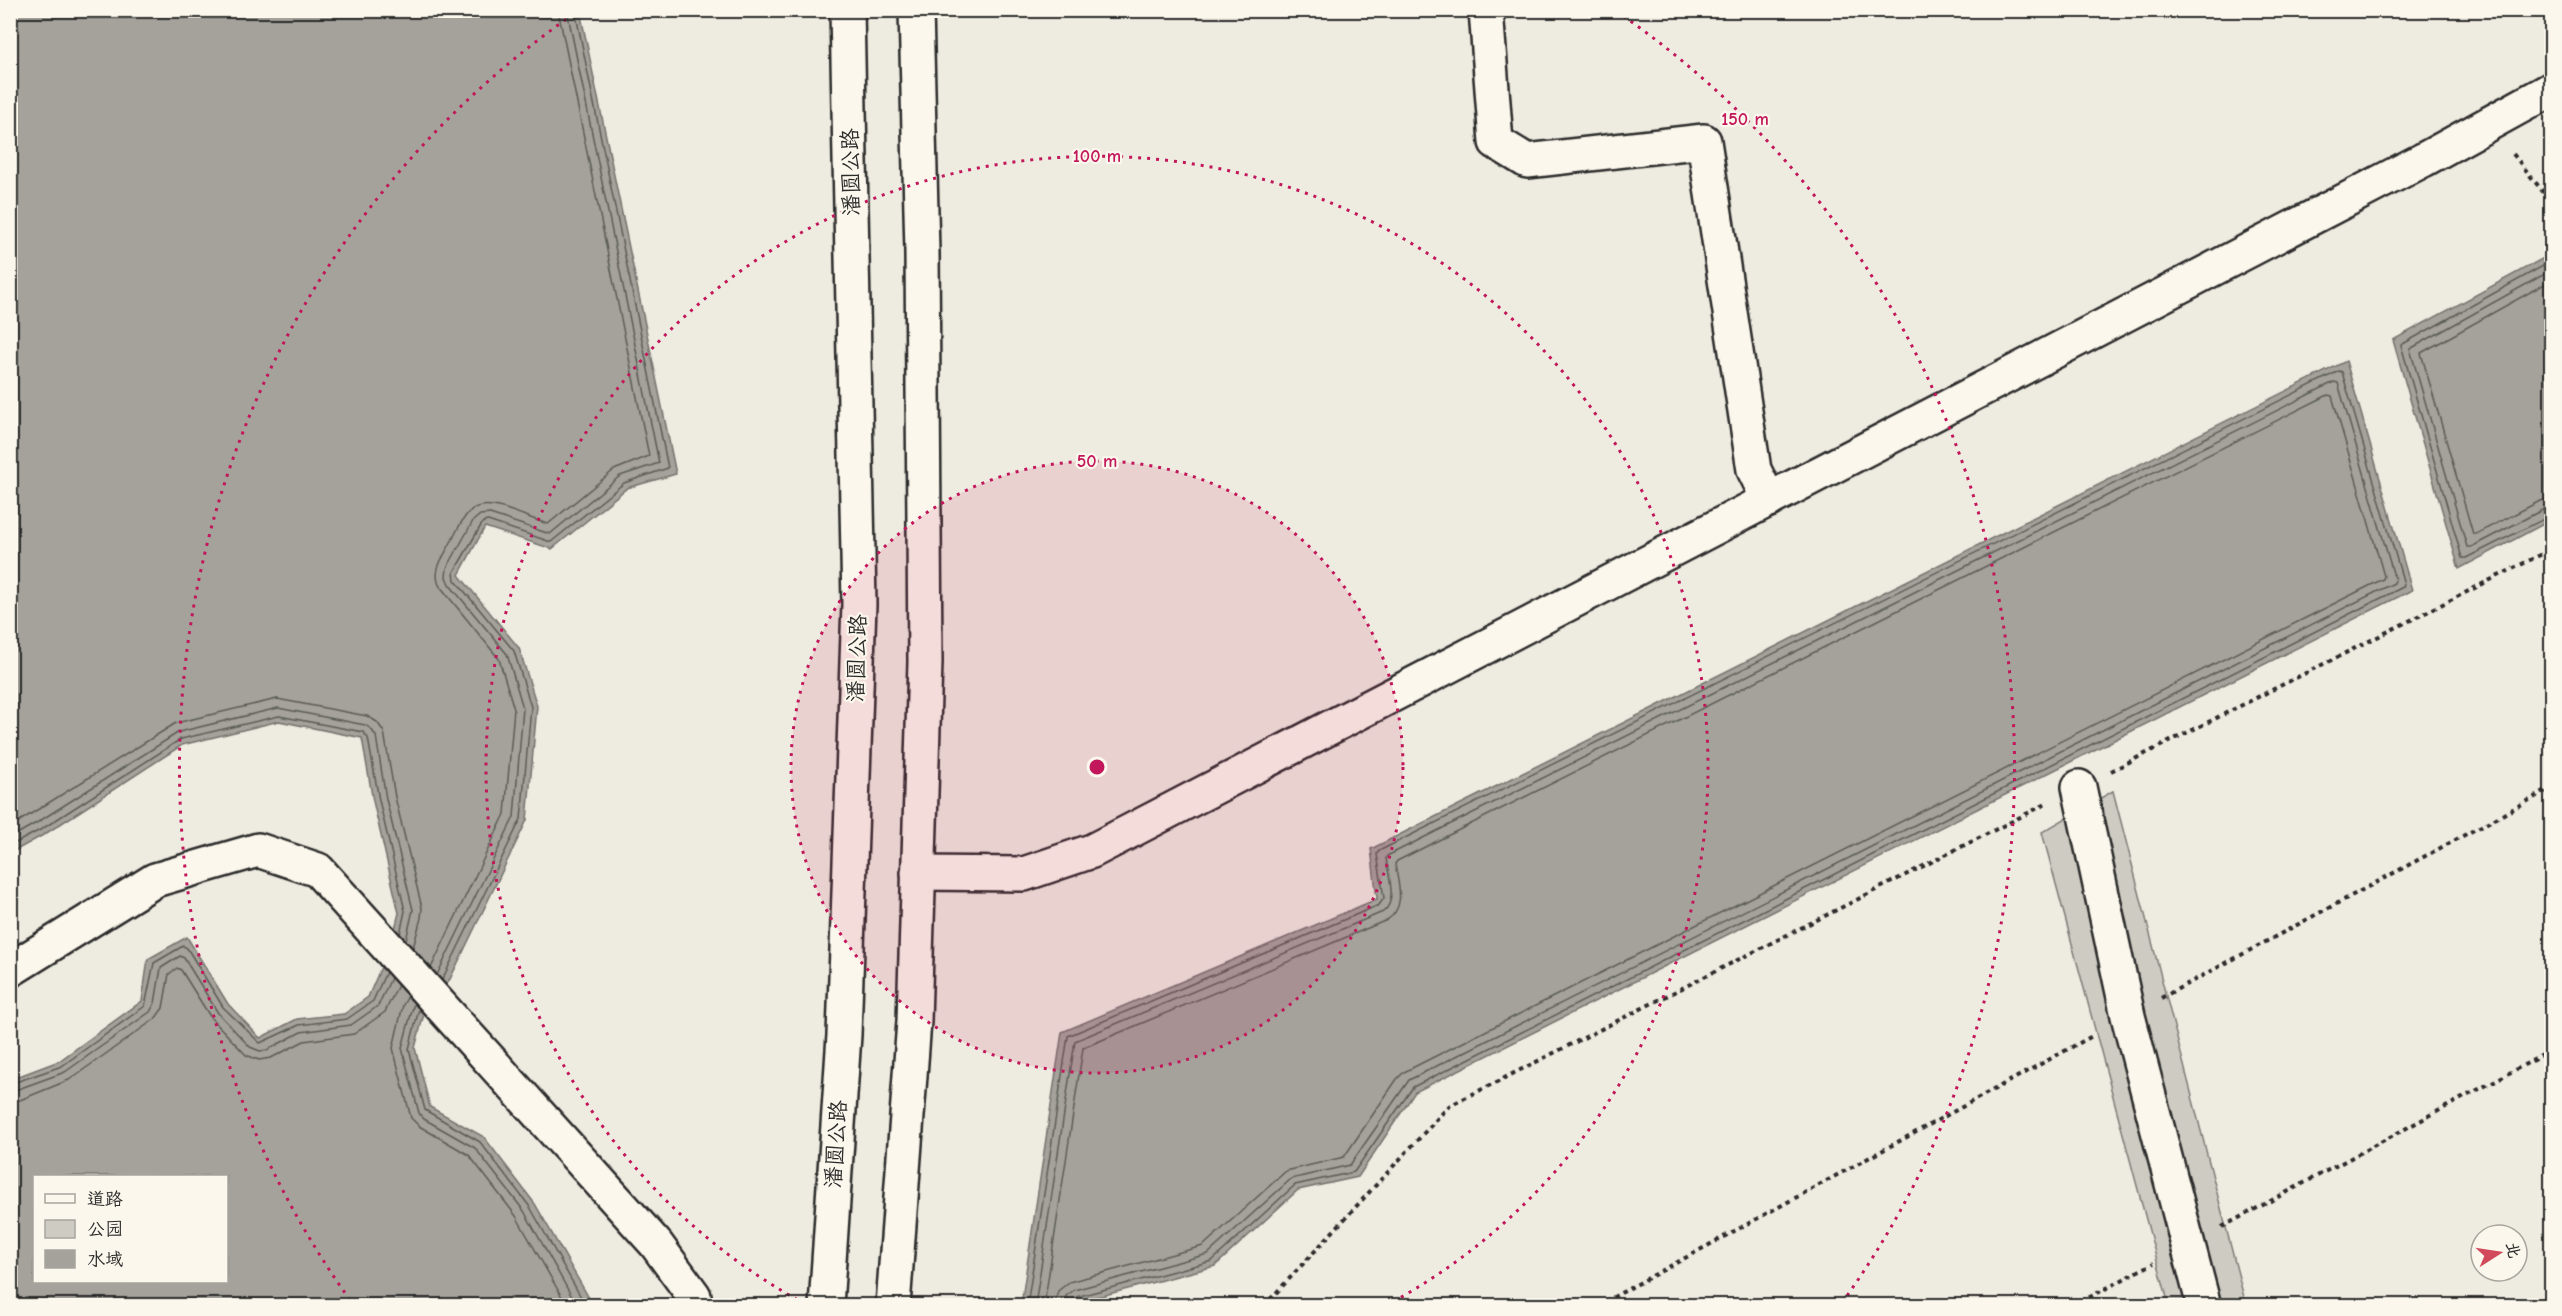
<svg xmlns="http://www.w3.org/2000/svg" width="2562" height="1316" viewBox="0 0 2562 1316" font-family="'Comic Neue','LXGW WenKai TC',sans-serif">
<rect width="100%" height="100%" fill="#eeebe0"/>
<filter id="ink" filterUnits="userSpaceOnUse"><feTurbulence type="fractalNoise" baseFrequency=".0167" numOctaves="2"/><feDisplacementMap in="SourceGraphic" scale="12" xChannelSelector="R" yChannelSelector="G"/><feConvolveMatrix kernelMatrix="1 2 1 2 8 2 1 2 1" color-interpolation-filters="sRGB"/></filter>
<g filter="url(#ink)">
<polygon fill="#cecbc2" stroke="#7c7b76" stroke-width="1.5" points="2113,791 2246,1305 2169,1305 2042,832"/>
<g fill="#a4a29a" stroke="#74726e" stroke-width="1.5" fill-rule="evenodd">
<path d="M11,11h569l96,463 -49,14 -75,61 -67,-22 -26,48 60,73 18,58 -10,114 -77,159 -25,31 -10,38 15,59 54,30 51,67 58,101h-582v-226l48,-18 83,-60 6,-42 39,-22 41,67 32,34 37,-19 47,-5 24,-17 23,-53 8,-31 -26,-112 -11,-63 -83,-17 -97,24 -137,89 -34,19zM34,1176h192v106h-192z"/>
<polygon points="2551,254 2551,520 2459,569 2393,340"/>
<polygon points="2346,361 2412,590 1415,1092 1358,1177 1298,1190 1215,1266 1067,1305 1021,1305 1062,1032 1377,899 1371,849"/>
</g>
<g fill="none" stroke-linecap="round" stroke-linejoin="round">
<g stroke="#5b5b57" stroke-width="1.5">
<polyline points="2552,261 2401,345 2462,558 2466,558 2552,515"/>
<polyline points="2552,270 2410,349 2467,547 2471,547 2544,509 2552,507"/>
<polyline points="2552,280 2421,353 2473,534 2476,534 2540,501 2552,498"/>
<polyline points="10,827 176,723 277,699 367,716 377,722 384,732 395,797 422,908 421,918 413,948"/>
<polyline points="10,838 38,822 179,732 278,708 365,725 371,729 376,736 386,799 413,910 406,940"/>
<polyline points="10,846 42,829 181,739 279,716 363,732 368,738 379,800 405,911 400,934"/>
<path d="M431,968l74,-154 9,-105 -15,-50 -60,-74c-6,-15 3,-26 10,-39 6,-11 11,-24 19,-33 17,-20 59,6 80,11l66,-54 35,-14 -91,-446"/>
<polyline points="437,975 514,817 523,708 507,654 449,584 446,577 447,568 473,521 480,515 490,514 550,534 620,476 659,463 567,10"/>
<polyline points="442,980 521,819 531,707 514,651 455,580 454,572 483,522 488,521 551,542 624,483 668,468 575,10"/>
<polyline points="408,996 403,1005 393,1048 411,1118 419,1126 469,1155 516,1216 567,1306"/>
<polyline points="414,1003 402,1048 419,1113 424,1119 475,1148 524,1211 577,1306"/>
<polyline points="419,1009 409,1049 425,1110 480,1142 530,1207 586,1306"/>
<polyline points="10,1084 62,1066 145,1006 154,963 183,946 187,948 223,1007 260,1043 299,1025 347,1019 373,1001 386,972"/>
<polyline points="10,1092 65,1072 150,1012 155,1003 161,968 180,956 184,958 218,1013 250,1047 260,1051 267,1050 301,1032 351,1025 378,1006 391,978"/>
<polyline points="10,1101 20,1100 69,1080 155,1019 163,1008 169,974 177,968 181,970 211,1018 246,1055 259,1060 271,1058 304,1041 354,1034 385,1012 398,985"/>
<polyline points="1027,1306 1068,1036 1379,905 1384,898 1377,854 1379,851 2339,371 2342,372 2404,584 2403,587 1413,1087 1354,1172 1295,1185 1212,1261 1076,1297 1072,1300 1071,1306"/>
<path d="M1035,1306l40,-265 308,-129c15,-11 5,-37 3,-54l1,-2 947,-474 4,1 57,197 -1,3 -985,497 -59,85 -59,14 -83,75 -134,36 -8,6 -3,10"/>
<path d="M1044,1306l39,-258 304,-128c20,-13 11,-36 8,-56l2,-3 931,-466 4,1 52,180 -1,3 -979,493 -7,7 -53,78 -58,14 -83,75 -134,36 -11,9 -4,15"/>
</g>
<g stroke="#2b2b2b" stroke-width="38">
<g id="minor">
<polyline points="1486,10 1496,142 1527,161 1704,141 1754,470 1769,500"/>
<polyline points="2079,787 2128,1016 2204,1306"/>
<polyline points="918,873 1024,874 1092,851 2423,160 2552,89"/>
<polyline points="10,970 155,880 258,850 318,870 656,1244 694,1296 695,1306"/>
</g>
</g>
<g stroke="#2b2b2b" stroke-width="38">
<g id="major">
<polyline points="826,1306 844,1035 859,604 847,10"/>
<polyline points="893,1306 914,1021 925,662 922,252 916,10"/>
</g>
</g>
<g stroke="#2b2b2b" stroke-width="4" stroke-dasharray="4.5 4.5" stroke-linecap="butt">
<polyline points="2513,154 2552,203"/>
<polyline points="2111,771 2552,549"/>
<polyline points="2161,998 2552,788"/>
<polyline points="2222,1227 2552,1050"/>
<polyline points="1264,1306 1449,1106 2046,804"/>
<polyline points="1597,1306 2094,1035"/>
<polyline points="2073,1306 2154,1263"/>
<polyline points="2533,1306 2552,1296"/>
</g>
<use href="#minor" stroke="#fbf7ec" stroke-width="33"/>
<use href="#major" stroke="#fbf7ec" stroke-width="33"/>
</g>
</g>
<circle cx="1097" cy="767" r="306" fill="#c2185b" fill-opacity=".12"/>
<g fill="none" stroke="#c2185b" stroke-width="3" stroke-dasharray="3 6">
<circle cx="1097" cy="767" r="306"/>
<path d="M805 1304A611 611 0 1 1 1389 1304"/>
<path d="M350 1300A917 917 0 0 1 578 11M1616 11A917 917 0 0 1 1844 1300"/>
</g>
<g text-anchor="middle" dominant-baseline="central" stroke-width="4.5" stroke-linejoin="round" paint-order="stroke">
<g font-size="22" fill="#2b2b2b" stroke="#fbf7ec">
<text transform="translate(851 172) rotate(-91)">潘圆公路</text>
<text transform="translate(857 658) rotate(-88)">潘圆公路</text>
<text transform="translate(836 1144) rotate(-86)">潘圆公路</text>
</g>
</g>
<circle cx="1097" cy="767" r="9" fill="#c2185b" stroke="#fbf7ec" stroke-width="3"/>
<g font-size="18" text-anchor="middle" font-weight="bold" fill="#c2185b" stroke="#fbf7ec" stroke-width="4.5" stroke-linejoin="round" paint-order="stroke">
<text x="1745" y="125">150 m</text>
<text x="1097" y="162">100 m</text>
<text x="1097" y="467">50 m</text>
</g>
<rect width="2562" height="1316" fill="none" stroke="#fbf7ec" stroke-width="36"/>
<rect x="18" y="18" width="2526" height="1280" fill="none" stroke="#2b2b2b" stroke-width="2" filter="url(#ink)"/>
<rect x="33" y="1175" width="195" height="108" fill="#fbf7ec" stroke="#a8a59f" stroke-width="1.5"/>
<rect x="45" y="1194" width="30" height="9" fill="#fbf7ec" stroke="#a8a59f" stroke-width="1.5"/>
<text x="87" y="1205" font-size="18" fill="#2b2b2b">道路</text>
<rect x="45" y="1220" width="30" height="18" fill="#cecbc2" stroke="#a8a59f" stroke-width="1.5"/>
<text x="87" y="1235" font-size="18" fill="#2b2b2b">公园</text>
<rect x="45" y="1250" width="30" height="18" fill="#a4a29a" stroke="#a8a59f" stroke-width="1.5"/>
<text x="87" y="1265" font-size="18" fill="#2b2b2b">水域</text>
<g transform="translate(2499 1253) rotate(78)"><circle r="28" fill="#fbf7ec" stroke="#a8a59f" stroke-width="1.5"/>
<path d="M0-4.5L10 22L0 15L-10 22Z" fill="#d1495b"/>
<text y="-9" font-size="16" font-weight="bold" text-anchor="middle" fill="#2b2b2b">北</text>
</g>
</svg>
